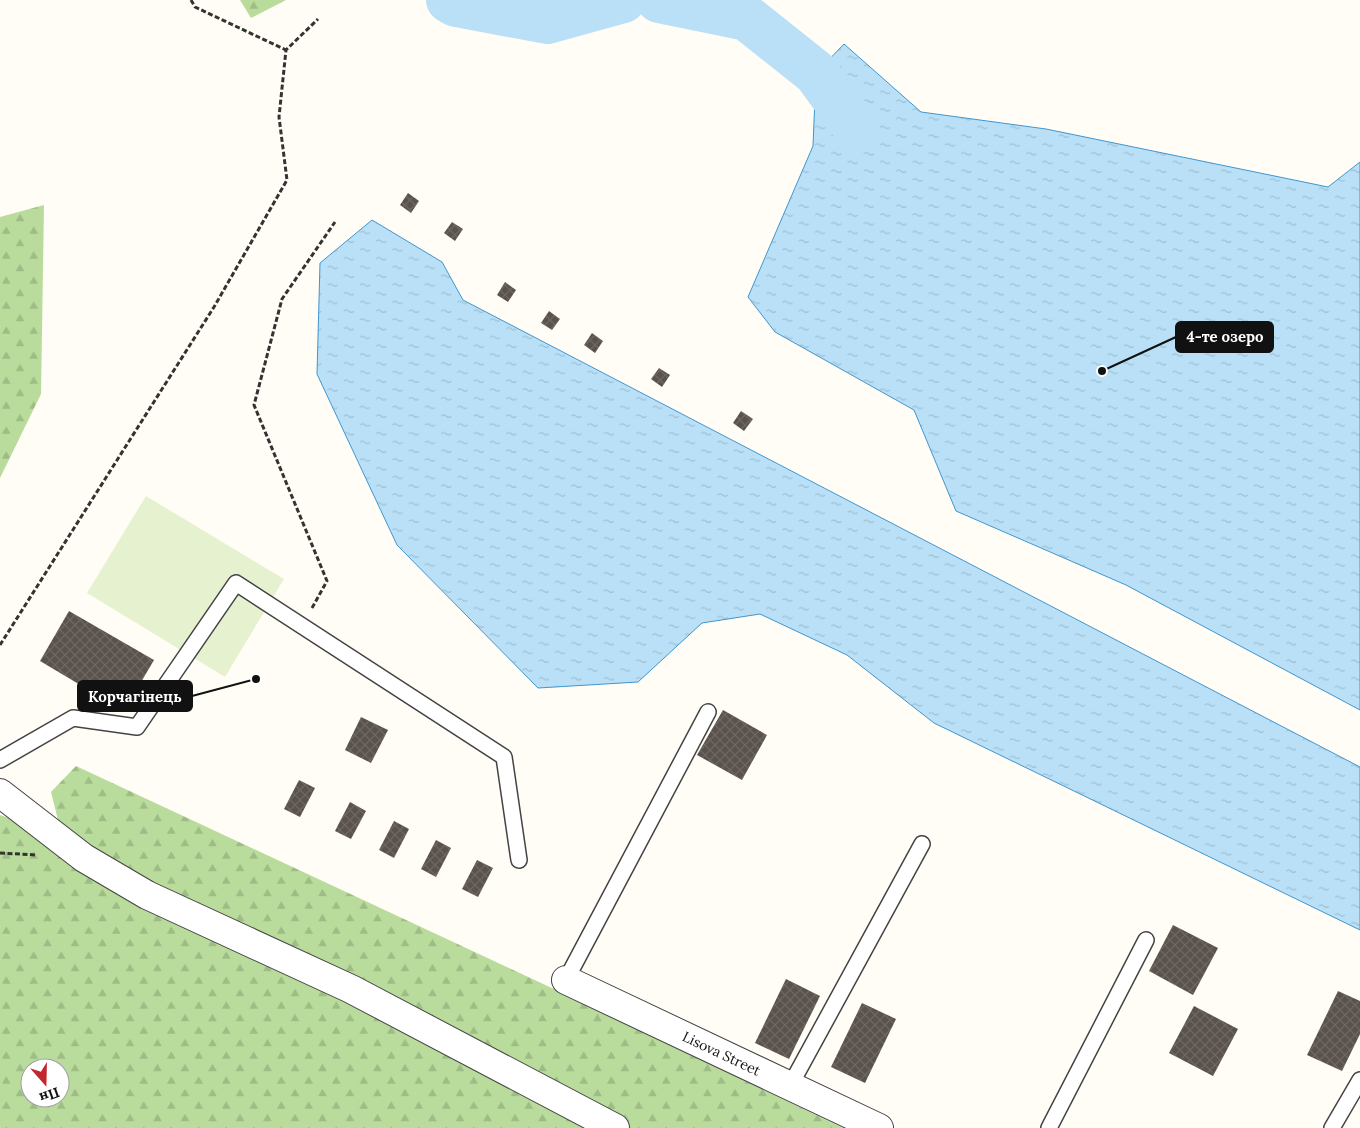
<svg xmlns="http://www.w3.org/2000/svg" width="1360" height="1128" viewBox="0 0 1360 1128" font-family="Lora,serif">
<defs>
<pattern id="forest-firs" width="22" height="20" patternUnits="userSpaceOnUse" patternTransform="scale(1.25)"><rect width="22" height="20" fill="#b9dc9c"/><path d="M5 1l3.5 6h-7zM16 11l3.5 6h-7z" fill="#9ebc85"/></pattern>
<pattern id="water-ripples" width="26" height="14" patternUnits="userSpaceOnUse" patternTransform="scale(1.25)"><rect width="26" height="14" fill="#b9e0f7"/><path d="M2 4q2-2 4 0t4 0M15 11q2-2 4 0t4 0" fill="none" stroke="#9ebfd3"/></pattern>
<pattern id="building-cross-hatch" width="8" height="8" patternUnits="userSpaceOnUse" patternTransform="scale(1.25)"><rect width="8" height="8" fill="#5a524d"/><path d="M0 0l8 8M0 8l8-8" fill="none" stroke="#6d6662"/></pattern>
</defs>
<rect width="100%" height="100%" fill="#fffdf5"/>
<g fill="url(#forest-firs)" fill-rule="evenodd">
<polygon points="240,0 286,0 251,18"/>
<polygon points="44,205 41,394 0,478 0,217"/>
<path d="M76,766l480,224 287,138h-843v-313l62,21 -11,-44zM30,1068h30v30h-30z"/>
</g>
<polygon fill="#e6f2cf" points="146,496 284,579 225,677 87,593"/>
<g fill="url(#water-ripples)" stroke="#3f96cf">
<polygon points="844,44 921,112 1046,129 1328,187 1360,162 1360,710 1126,585 956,511 914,410 775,332 748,297 813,146 816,73"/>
<polygon points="372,220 442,262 463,300 1360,767 1360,930 934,723 847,655 760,614 702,623 638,682 538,688 397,545 317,374 320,263"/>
</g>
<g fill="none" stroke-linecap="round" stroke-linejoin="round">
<g stroke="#b9e0f7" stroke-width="46">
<polyline points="449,0 456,4 547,21 623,0"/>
<polyline points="659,0 747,18 816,73 854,125"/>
</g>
</g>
<g fill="url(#building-cross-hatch)">
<polygon points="408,193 419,201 411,213 400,205"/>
<polygon points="452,222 463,229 455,241 444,233"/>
<polygon points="505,282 516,290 508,302 497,295"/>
<polygon points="549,311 560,319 552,330 541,323"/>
<polygon points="592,333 603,341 595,353 584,345"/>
<polygon points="659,368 670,375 662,387 651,379"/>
<polygon points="741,411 753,419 744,431 733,423"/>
<polygon points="69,611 154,660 124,711 40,661"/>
<polygon points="723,710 767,735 742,780 697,755"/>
<polygon points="361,717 388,730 371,763 345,750"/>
<polygon points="299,780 315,788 300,817 284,809"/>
<polygon points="350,802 366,811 351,839 335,831"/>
<polygon points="394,821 409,829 394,858 379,850"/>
<polygon points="436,840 451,848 436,877 421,869"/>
<polygon points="477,860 493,868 478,897 462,889"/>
<polygon points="1173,925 1218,948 1193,995 1149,971"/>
<polygon points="786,979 820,996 789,1059 755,1043"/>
<polygon points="1338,991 1360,1001 1360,1034 1342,1071 1307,1055"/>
<polygon points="862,1003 896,1019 865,1083 831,1067"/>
<polygon points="1194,1006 1238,1029 1213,1076 1169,1053"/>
</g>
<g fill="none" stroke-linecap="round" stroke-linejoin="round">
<g stroke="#444" stroke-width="18">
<g id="lane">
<polyline points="0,760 73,718 137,727 236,583 504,757 519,860"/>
<polyline points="566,980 708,712"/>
<polyline points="790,1086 922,844"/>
<polyline points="1049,1128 1146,940"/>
<polyline points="1332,1128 1360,1080"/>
</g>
</g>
<g stroke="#444" stroke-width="30">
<g id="street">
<polyline points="0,793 84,858 147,895 351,989 615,1128"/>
<path id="s1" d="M566,980l313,148"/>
</g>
</g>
<g stroke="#333" stroke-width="3" stroke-dasharray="5 2.5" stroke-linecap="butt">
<polyline points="191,0 195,7 286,50"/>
<polyline points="312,608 327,581 254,405 282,299 335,222"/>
<polyline points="0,645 214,307 287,180 279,117 286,50 318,19"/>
<polyline points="0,853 37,855"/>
</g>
<use href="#lane" stroke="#fff" stroke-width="15"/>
<use href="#street" stroke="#fff" stroke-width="28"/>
</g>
<g text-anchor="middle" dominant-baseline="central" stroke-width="5" stroke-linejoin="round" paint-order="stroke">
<g font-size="14" fill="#111" stroke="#fff">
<text stroke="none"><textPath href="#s1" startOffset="172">Lisova Street</textPath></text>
</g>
</g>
<path fill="none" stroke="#111" stroke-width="2" d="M1102 371L1176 337M256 679L192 696"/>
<g fill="#111" stroke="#fff" stroke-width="2">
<circle cx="1102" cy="371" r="5"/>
<circle cx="256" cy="679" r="5"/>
</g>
<g fill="#111" stroke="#111" stroke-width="2">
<rect x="1176" y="322" width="97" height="30" rx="5"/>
<rect x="78" y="681" width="114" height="30" rx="5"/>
</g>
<g font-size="15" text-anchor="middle" font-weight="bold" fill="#fff">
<text x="1225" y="342">4-те озеро</text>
<text x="135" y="702">Корчагінець</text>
</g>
<g transform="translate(45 1083) rotate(160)"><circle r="24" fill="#ffffff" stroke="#a0a0a0"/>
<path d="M0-4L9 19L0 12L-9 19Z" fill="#c4262e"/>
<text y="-8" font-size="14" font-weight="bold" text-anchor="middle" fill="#111111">Пн</text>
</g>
</svg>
